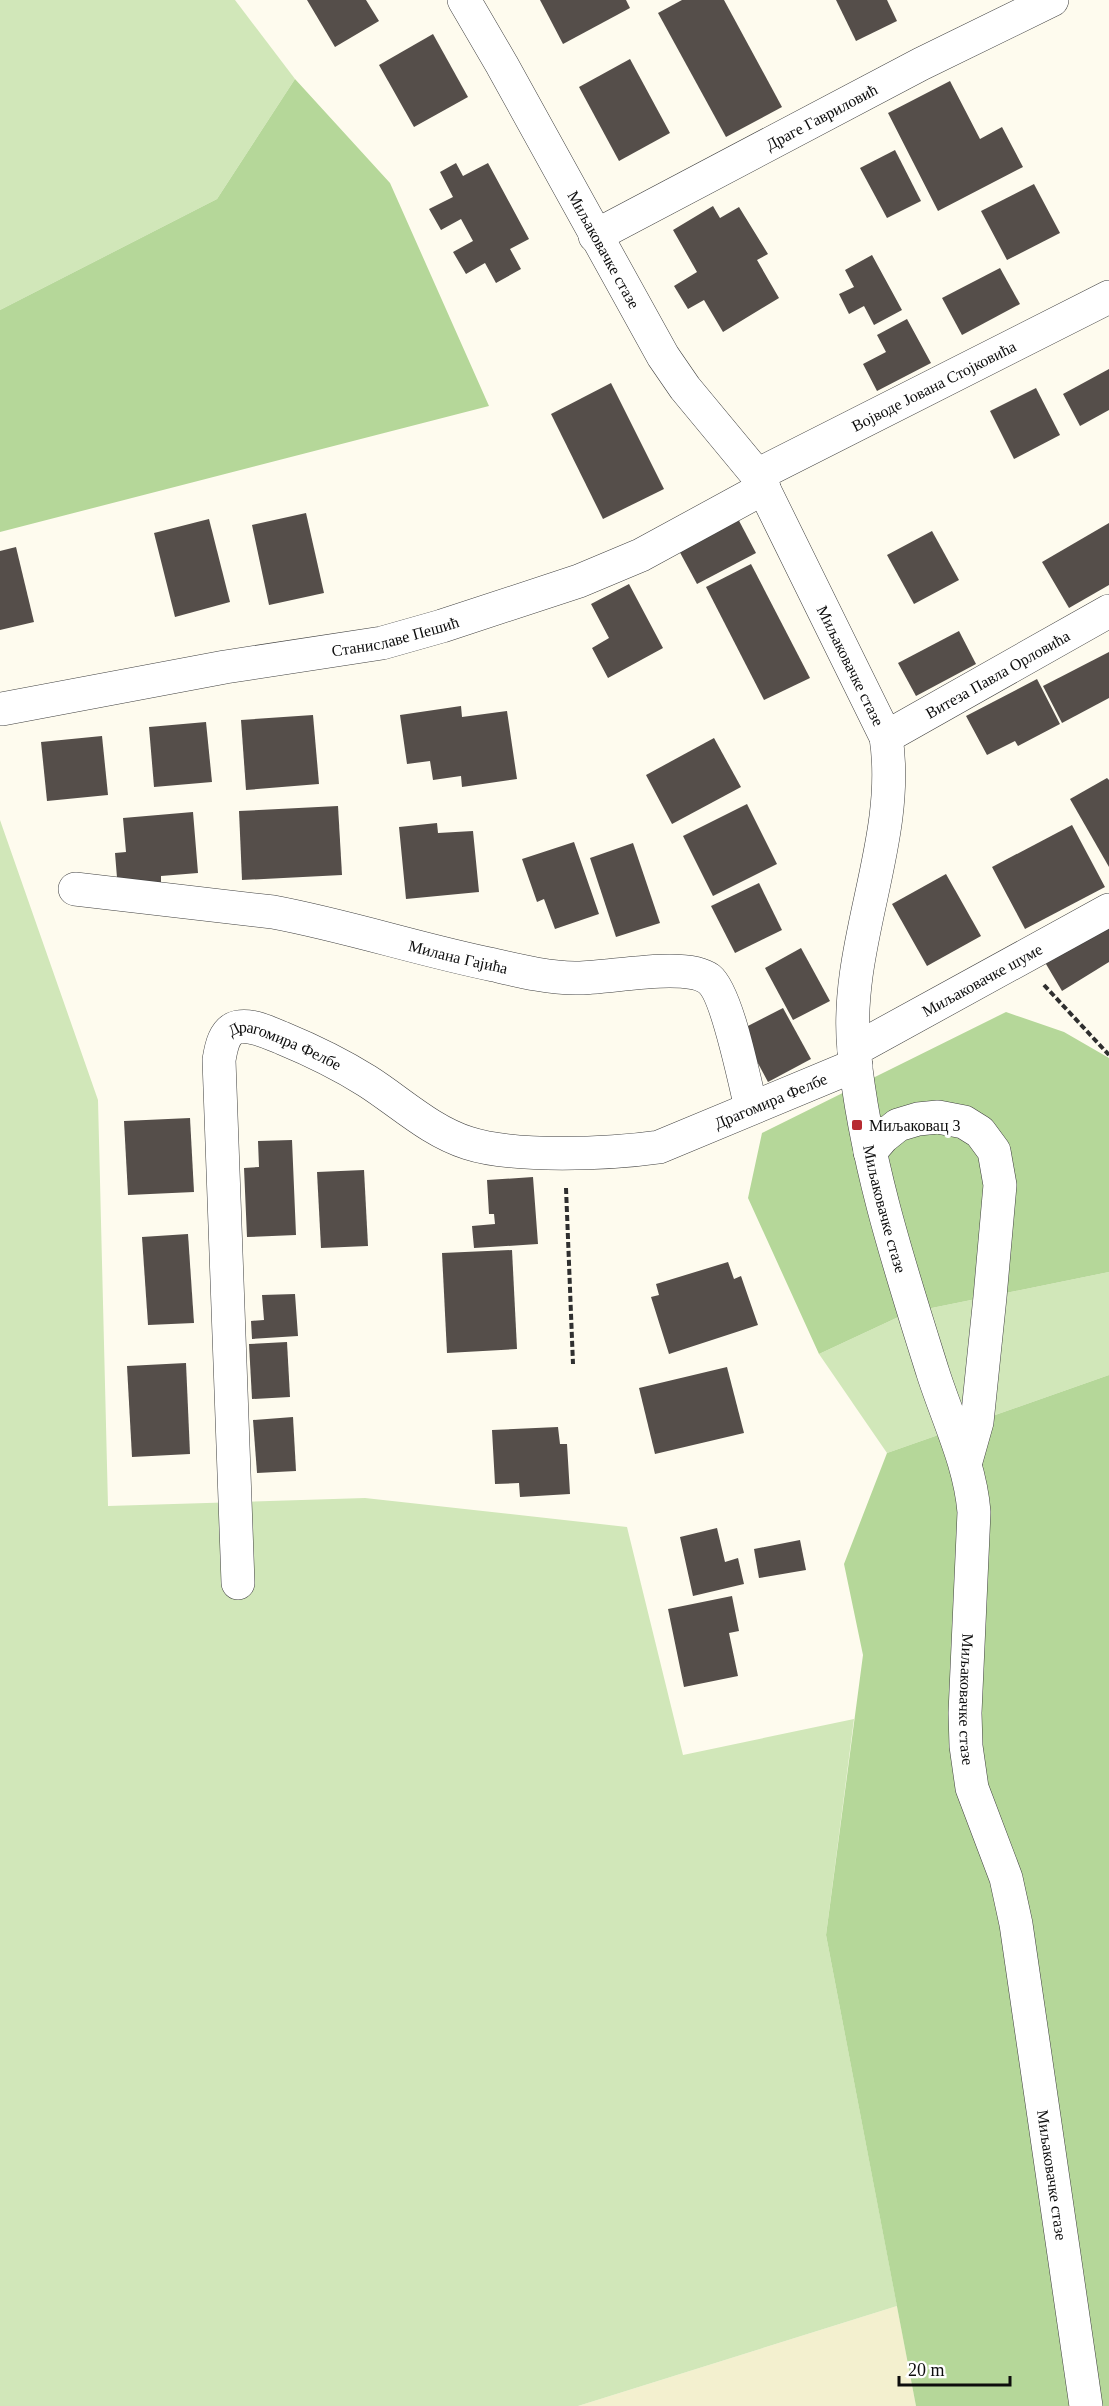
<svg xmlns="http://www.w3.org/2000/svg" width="1109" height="2406" viewBox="0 0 1109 2406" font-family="'Times New Roman',serif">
<rect width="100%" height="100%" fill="#fefbee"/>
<polygon fill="#f3f0cf" points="897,2306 916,2406 578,2406"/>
<g fill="#d1e7b9">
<polygon points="0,0 235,0 295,79 217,199 0,310"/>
<polygon points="0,820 98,1100 108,1506 365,1498 627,1527 683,1755 854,1719 826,1935 897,2306 578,2406 0,2406"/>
<polygon points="1109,1272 1109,1375 887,1453 819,1354 907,1313"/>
</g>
<g fill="#b5d799">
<polygon points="295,79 390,183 489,406 0,532 0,310 217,199"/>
<polygon points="1006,1012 1064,1032 1109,1058 1109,1272 907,1313 819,1354 748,1198 762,1133"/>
<polygon points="1109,1375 1109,2406 916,2406 826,1935 863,1655 844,1564 887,1453"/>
</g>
<g fill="#554e4a">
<polygon points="307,0 366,0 379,21 335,47"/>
<polygon points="540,0 626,0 630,8 563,44"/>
<polygon points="682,0 724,0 782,107 726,137 658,13"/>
<polygon points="836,0 887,0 897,21 856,41"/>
<polygon points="433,34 468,97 414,127 379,65"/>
<polygon points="630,59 670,133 619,161 579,87"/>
<polygon points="950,81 980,139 1002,127 1023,167 938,211 888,113"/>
<polygon points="895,150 921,201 887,218 860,168"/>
<polygon points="456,163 463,176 488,163 529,239 510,249 521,269 496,283 485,263 466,274 453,252 473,241 461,219 441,230 429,209 453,197 440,172"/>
<polygon points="1034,184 1060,233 1007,260 981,211"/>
<polygon points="713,206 720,218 739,207 768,254 757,260 779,298 723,332 704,300 688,309 674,286 697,272 673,230"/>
<polygon points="872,255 902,310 874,325 864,306 849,314 839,294 854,287 845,270"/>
<polygon points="1000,268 1020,304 962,335 942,298"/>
<polygon points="907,319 931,363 877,391 863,364 886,352 877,335"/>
<polygon points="1109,369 1109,410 1080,426 1063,394"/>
<polygon points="611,383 664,489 603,519 551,414"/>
<polygon points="1036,388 1060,435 1014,459 990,411"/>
<polygon points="306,513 324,593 269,605 252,525"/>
<polygon points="736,515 756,553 697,584 677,547"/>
<polygon points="209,519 230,602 175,617 154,533"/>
<polygon points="1109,523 1109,585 1069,608 1042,562"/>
<polygon points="932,531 959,580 914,604 887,555"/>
<polygon points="16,547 34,622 0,630 0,551"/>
<polygon points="751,564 810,678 764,700 706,587"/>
<polygon points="629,584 663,648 608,678 592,648 609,638 591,604"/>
<polygon points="959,631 976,664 916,696 898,663"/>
<polygon points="1109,652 1109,698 1062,723 1043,686"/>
<polygon points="1037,679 1060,724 1018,746 1015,741 987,755 966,716"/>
<polygon points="461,706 462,717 507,711 517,779 462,787 461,776 433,780 430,761 407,764 400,715"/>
<polygon points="313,715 319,784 246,790 241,720"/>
<polygon points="206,722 212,782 154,787 149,727"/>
<polygon points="102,736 108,795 47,801 41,742"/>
<polygon points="714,738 741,787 672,824 646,775"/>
<polygon points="1107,778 1109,780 1109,867 1070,799"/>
<polygon points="747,804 777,864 713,896 683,836"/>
<polygon points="338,806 342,875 242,880 239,811"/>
<polygon points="193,812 198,873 161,876 161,886 118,890 115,853 126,852 123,818"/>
<polygon points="437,823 438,833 473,831 479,892 406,899 399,827"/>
<polygon points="1072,825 1105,887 1025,929 992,867"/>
<polygon points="574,842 599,914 555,929 544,899 537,902 522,859"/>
<polygon points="633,843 660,923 616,937 590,858"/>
<polygon points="946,874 981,936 927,966 892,904"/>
<polygon points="759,883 782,930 735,953 711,906"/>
<polygon points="1109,921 1109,962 1062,991 1043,959"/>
<polygon points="801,948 830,1001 793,1020 765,968"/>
<polygon points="783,1008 811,1059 768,1082 740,1030"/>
<polygon points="190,1118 194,1192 128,1195 124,1121"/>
<polygon points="292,1140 296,1235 247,1237 244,1168 259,1167 258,1141"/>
<polygon points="364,1170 368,1246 321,1248 317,1172"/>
<polygon points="533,1177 538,1244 474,1248 472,1226 495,1224 494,1214 489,1214 487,1180"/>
<polygon points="188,1234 194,1323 148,1325 142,1237"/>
<polygon points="512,1250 517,1349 447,1353 442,1253"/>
<polygon points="728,1262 734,1279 741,1276 758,1325 669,1354 651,1297 659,1295 656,1284"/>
<polygon points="295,1294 298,1336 252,1339 251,1321 264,1320 262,1295"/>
<polygon points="287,1342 290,1397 252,1399 249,1344"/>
<polygon points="186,1363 190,1454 132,1457 127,1366"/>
<polygon points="727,1367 744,1433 655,1454 639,1388"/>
<polygon points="293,1417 296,1471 257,1473 253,1420"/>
<polygon points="558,1427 560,1444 567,1444 570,1494 520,1497 519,1483 495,1484 492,1430"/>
<polygon points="717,1528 725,1562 738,1558 744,1584 693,1596 680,1537"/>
<polygon points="800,1540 806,1570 759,1578 754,1549"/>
<polygon points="732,1596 739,1631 729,1633 738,1676 684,1687 668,1609"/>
</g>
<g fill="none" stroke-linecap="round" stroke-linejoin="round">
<g stroke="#404040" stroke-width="34">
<g id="minor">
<path id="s1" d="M464,0l38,65 161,291 22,32 72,87 129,262c16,104 -43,208 -32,314 11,110 46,217 79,322 15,47 37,90 41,139l-9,201 1,33 6,42 34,90 10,46 70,482"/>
<path id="s2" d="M595,236l326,-172 131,-64"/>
<path id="s3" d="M757,475l352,-178"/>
<path id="s4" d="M2,709l223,-42 157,-24 60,-17 137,-45 62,-26 123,-67"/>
<path id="s5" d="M886,737l223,-126"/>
<path id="s6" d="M75,889l198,23c75,14 147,38 221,53 26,6 54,13 81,13 31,1 110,-17 134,1 18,14 36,104 42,129"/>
<path id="s7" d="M854,1050l255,-140"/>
<polyline points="870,1152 883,1137 898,1125 918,1119 938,1117 964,1122 980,1132 994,1151 1000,1185 990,1297 977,1422 966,1461"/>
<path id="s8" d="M238,1583l-19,-523c2,-12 5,-30 19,-33 14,-3 31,6 44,11 29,12 58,26 85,43 33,21 63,50 101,62 46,15 142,11 191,4l197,-82"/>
</g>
</g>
<g stroke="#2f2f2f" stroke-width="4" stroke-dasharray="6 3" stroke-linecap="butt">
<polyline points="1044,985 1109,1055"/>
<polyline points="566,1188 573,1364"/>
</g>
<use href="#minor" stroke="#fff" stroke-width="33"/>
</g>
<rect fill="#b72b31" stroke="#fff" stroke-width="2" x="851" y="1119" width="12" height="12" rx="3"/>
<g text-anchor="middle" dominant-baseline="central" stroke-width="6" stroke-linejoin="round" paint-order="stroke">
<g font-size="16" fill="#0d0d0d" stroke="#fff">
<text stroke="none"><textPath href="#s2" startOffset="256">Драге Гавриловић</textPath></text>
<text stroke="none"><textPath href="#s1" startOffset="286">Миљаковачке стазе</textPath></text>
<text stroke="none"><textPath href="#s3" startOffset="198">Војводе Јована Стојковића</textPath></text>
<text stroke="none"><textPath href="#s4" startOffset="400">Станиславе Пешић</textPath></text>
<text stroke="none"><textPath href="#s1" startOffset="772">Миљаковачке стазе</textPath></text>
<text stroke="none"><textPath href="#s5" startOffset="128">Витеза Павла Орловића</textPath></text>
<text stroke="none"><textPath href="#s6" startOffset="390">Милана Гајића</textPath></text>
<text stroke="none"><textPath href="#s7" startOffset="146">Миљаковачке шуме</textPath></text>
<text stroke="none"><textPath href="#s8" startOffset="614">Драгомира Фелбе</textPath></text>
<text stroke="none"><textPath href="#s8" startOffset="1137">Драгомира Фелбе</textPath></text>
<text stroke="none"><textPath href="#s1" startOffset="1330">Миљаковачке стазе</textPath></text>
<text stroke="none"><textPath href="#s1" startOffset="1834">Миљаковачке стазе</textPath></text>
<text stroke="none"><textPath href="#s1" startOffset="2320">Миљаковачке стазе</textPath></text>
</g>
<g font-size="16" fill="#0d0d0d" stroke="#fff" text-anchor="start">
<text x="869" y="1125">Миљаковац 3</text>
</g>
</g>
<path d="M899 2376v9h111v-9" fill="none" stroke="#0d0d0d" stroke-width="3"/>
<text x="908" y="2376" font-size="18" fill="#0d0d0d" stroke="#ffffff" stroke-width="4.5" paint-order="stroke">20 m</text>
</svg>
